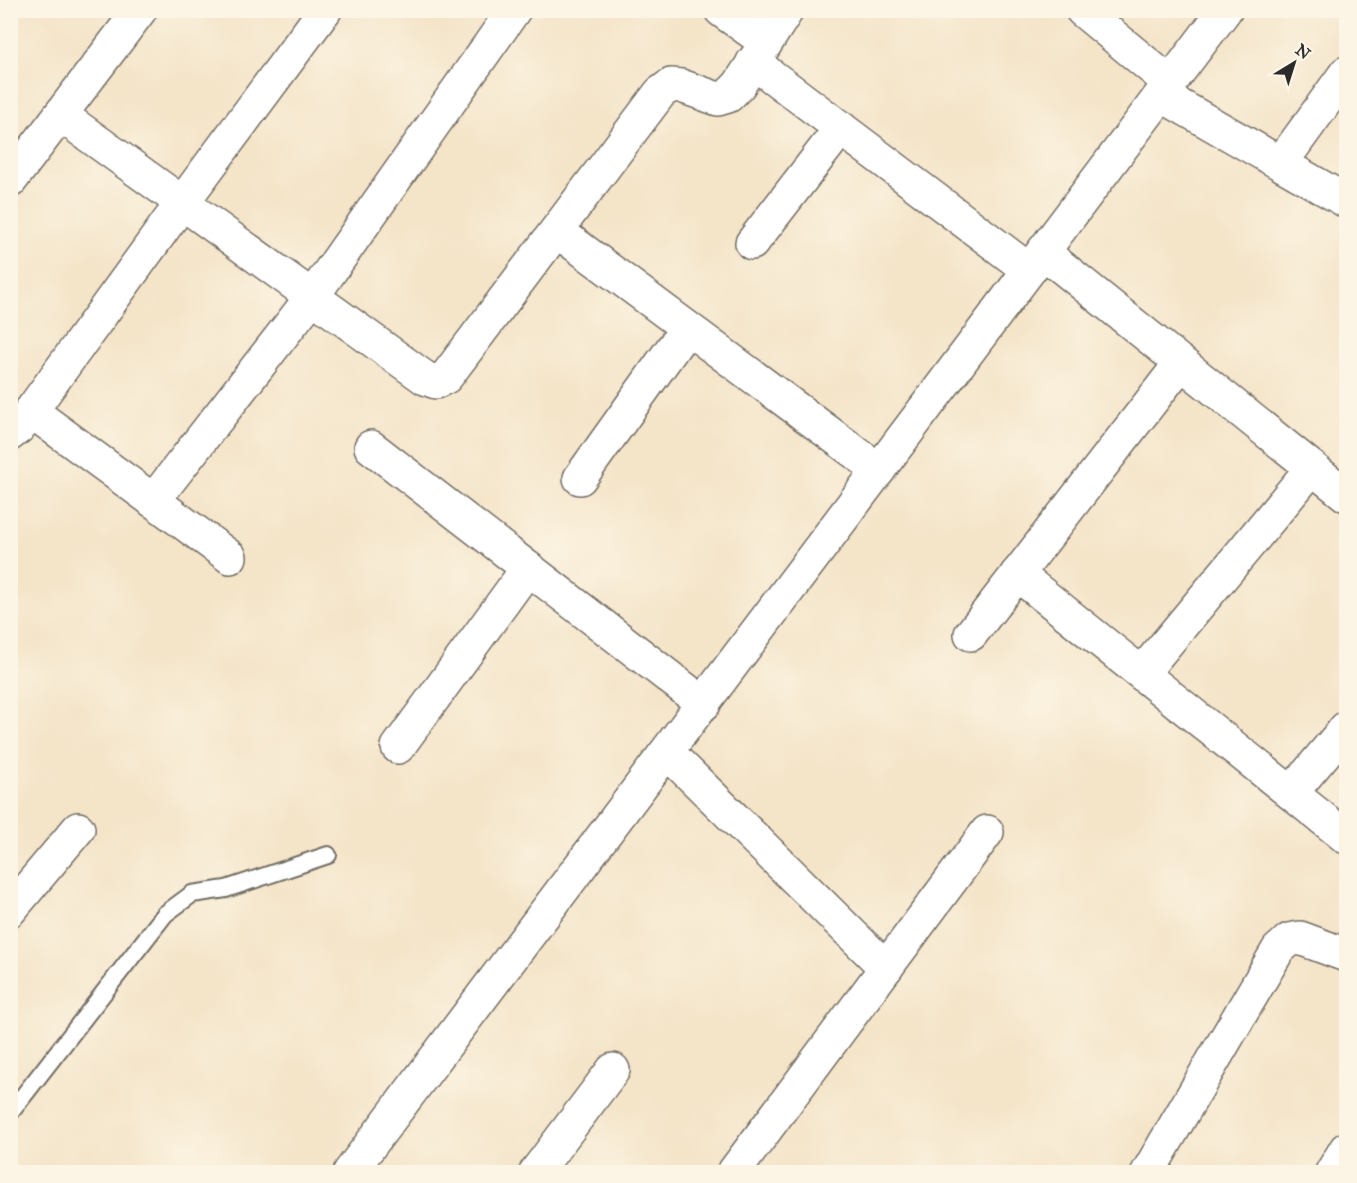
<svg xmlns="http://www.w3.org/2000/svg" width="1357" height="1183" viewBox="0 0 1357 1183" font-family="'IM FELL Great Primer',serif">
<rect width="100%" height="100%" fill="#fcf5e5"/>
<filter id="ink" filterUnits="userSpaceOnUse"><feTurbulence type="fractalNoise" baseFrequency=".0167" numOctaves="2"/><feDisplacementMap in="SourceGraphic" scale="12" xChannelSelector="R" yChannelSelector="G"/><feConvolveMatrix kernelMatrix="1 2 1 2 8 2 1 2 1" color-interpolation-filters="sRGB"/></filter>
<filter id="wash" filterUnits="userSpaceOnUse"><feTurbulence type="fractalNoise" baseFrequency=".008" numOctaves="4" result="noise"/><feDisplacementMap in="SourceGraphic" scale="24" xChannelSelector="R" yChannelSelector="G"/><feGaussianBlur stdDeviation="1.35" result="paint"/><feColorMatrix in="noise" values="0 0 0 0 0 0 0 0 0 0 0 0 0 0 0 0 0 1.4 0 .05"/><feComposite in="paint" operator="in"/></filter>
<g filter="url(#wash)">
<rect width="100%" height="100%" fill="#f4e4c8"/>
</g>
<g filter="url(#ink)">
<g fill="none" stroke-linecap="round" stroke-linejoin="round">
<g stroke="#716c62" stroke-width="20">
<polyline id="service" points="10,1113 165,914 192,894 226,889 328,855"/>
</g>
<g stroke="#716c62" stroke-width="36">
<g id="minor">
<polyline points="721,10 766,42"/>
<polyline points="1082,10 1170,83"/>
<polyline points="753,62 1029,270"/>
<polyline points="1161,95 1346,201"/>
<polyline points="62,116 425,378 436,382 446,377 660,93 671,85 681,86 718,99 728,96 739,85 787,10"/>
<polyline points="1281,163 1346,73"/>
<polyline points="10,181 140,10"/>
<polyline points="557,231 879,470"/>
<polyline points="752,243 841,128"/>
<polyline points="1043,252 1346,495"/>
<polyline points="31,411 230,557"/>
<polyline points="10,434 19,427 31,411 182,203 325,10"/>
<polyline points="371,447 704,704"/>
<polyline points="580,478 687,328"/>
<polyline points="153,501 312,297 514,10"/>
<polyline points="1017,574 1346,837"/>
<polyline points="971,634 1181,363"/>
<polyline points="1142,673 1312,468"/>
<polyline points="398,747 528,568"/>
<polyline points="667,752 886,968"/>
<polyline points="1291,793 1346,728"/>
<polyline points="10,910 78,829"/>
<polyline points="536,1172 613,1070"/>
<polyline points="734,1172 987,832"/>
<polyline points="1148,1172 1278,950 1289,940 1300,938 1346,955"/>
<polyline points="1332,1172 1346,1149"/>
</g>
</g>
<g stroke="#716c62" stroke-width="36">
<polyline id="tertiary" points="350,1172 1225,10"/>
</g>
<use href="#service" stroke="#fff" stroke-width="16"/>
<use href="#minor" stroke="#fff" stroke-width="33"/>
<use href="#tertiary" stroke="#fff" stroke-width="33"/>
</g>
</g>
<rect width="1357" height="1183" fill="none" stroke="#fcf5e5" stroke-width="36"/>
<g transform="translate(1294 63) rotate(38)" stroke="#fcf5e5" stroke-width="4.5" paint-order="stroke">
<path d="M0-4.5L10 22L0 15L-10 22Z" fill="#2b2b2b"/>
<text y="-9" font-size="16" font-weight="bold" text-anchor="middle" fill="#2b2b2b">N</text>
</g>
</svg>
